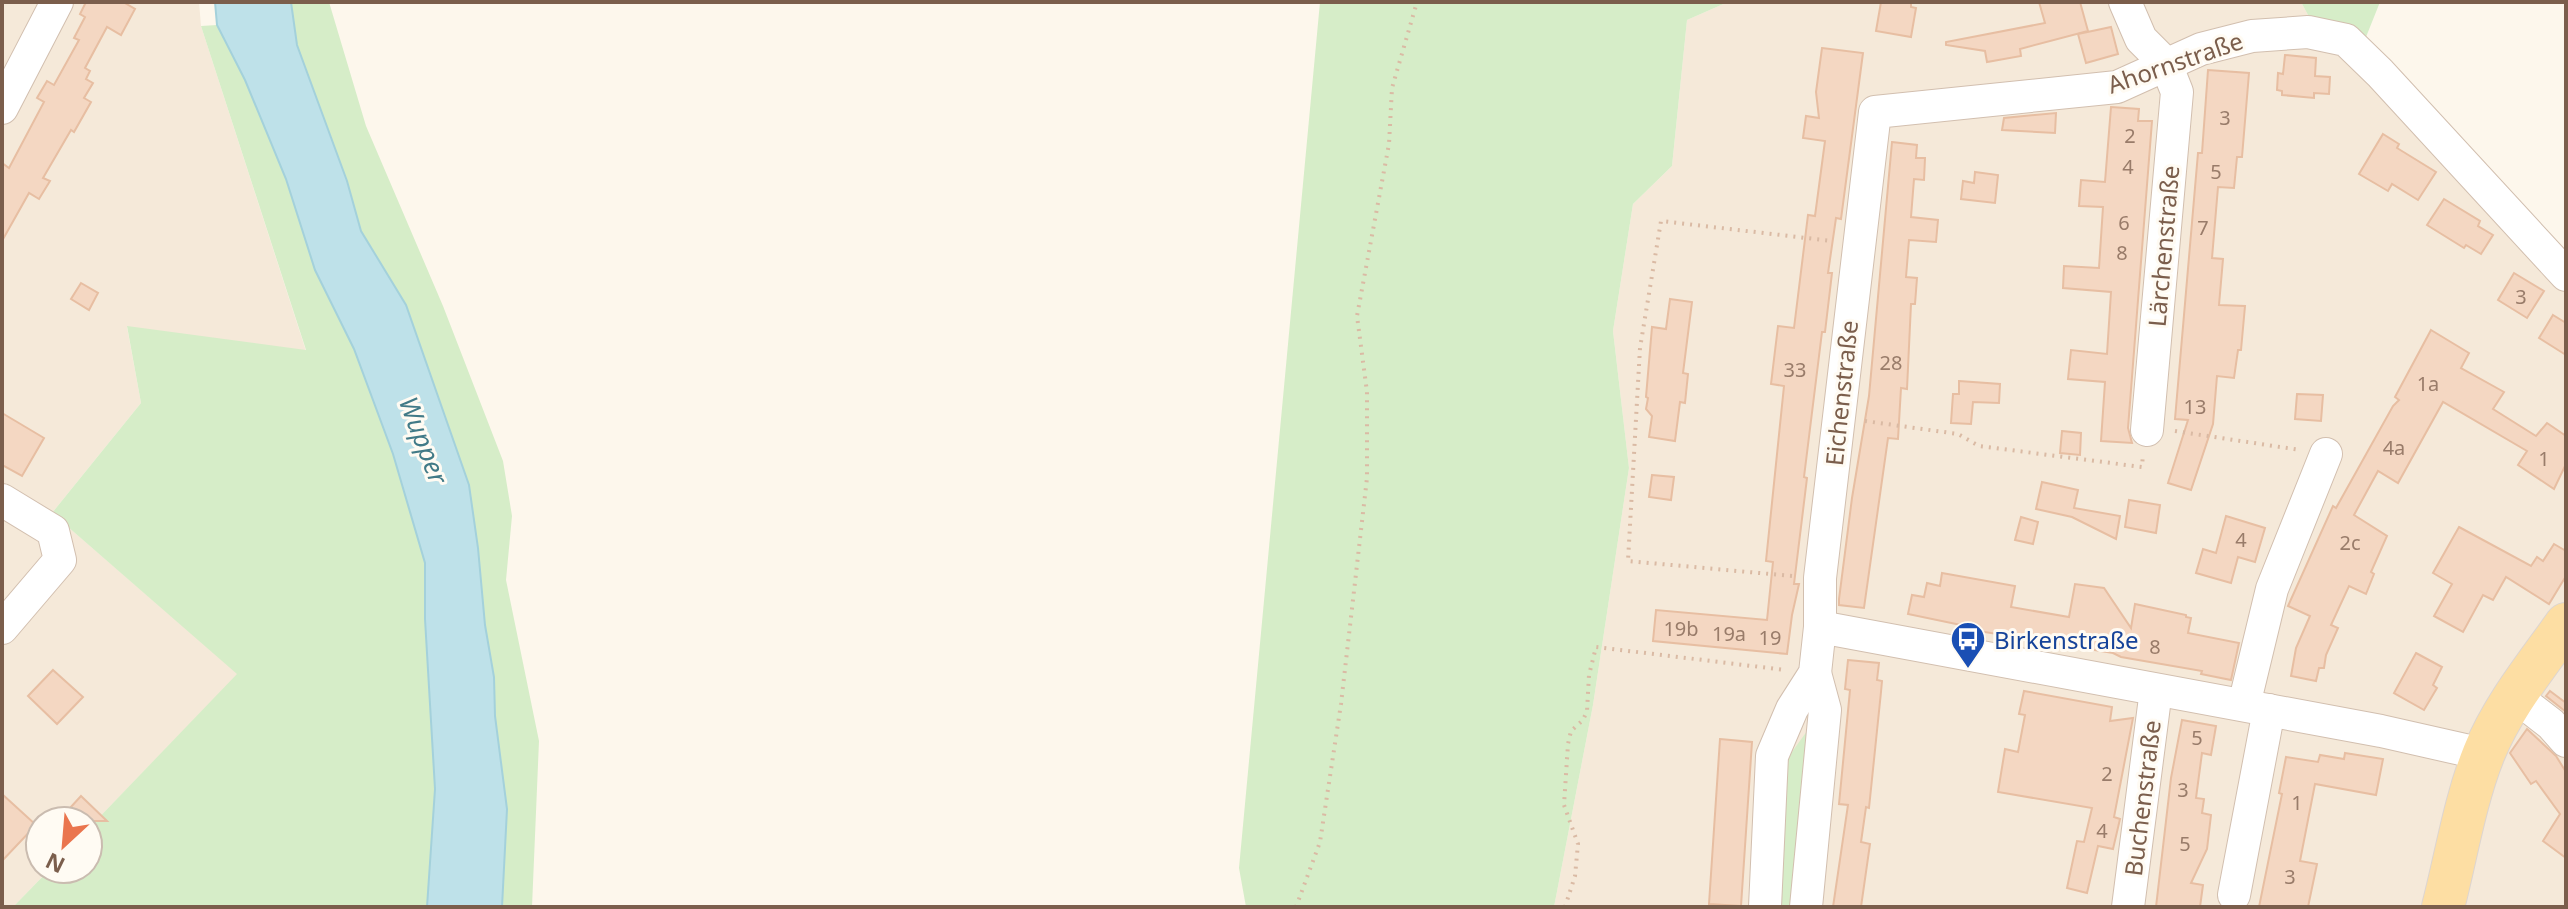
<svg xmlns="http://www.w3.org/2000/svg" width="2568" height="909" viewBox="0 0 2568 909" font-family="'Noto Sans',sans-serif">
<rect width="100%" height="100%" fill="#fdf7ec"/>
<g fill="#f5e9d9">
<polygon points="2,2 199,2 201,26 306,351 127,327 141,403 52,513 238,674 88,829 88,821 40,821 40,869 50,869 13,907 2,907"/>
<polygon points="1728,2 2301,2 2314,26 2566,264 2566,907 1554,907 1593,705 1629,468 1613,331 1633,204 1672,166 1687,20"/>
</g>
<g fill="#d6edc8">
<polygon points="291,2 329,2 366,126 443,306 503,461 512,516 506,580 539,741 532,907 502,907 507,809 495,716 494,677 448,429 406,305 361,231 347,181 296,45"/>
<polygon points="1320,2 1728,2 1687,20 1672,166 1633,204 1613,331 1629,468 1593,705 1554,907 1246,907 1239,868"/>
<polygon points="2301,2 2380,2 2366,37 2314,26"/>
<polygon points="217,25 245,80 286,179 315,270 354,349 393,454 425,563 425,619 435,789 427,907 13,907 50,869 88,869 88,829 237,674 52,513 141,403 127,326 306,350 201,26"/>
<polygon points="1818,716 1799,907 1773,907 1781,767"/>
</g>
<polygon fill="#bee1e9" stroke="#a4d1db" stroke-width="2" points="215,2 291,2 297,45 347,181 361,231 406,305 469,485 478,548 485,625 494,677 495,716 507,809 502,907 427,907 435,789 425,619 425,563 393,454 354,349 315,270 286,179 245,80 217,25"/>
<g fill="#f4d7c2" stroke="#e7bea2" stroke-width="2">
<polygon points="86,2 123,2 135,9 121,35 107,27 85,68 90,71 86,79 93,83 84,98 91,102 74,132 71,130 43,178 50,181 39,199 29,193 2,241 2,163 9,168 44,102 37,98 47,81 54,85 79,40 74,38 85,17 80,14"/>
<polygon points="1881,2 1911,2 1911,7 1916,8 1911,37 1876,31"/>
<polygon points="2039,2 2080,2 2088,31 2020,49 2021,56 1987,62 1985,51 1946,45 1946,42 2045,23"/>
<polygon points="2111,27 2118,54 2086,63 2078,34"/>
<polygon points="1822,48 1863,53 1841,219 1836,218 1828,273 1832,273 1825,332 1822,332 1804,477 1807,478 1794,584 1799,584 1792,615 1787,654 1653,641 1656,610 1767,620 1773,562 1766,561 1784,386 1771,384 1778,326 1794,328 1808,215 1815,216 1825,141 1803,138 1806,116 1819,118 1816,92"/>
<polygon points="2285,55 2316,58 2315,76 2330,77 2329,94 2314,93 2314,98 2282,95 2282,91 2277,90 2278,73 2283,74"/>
<polygon points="2208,70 2249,73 2242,157 2237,157 2234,188 2218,187 2212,258 2223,259 2219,305 2245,306 2241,350 2238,350 2234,378 2217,376 2213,424 2191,490 2168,483 2188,420 2175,419 2198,153 2202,153"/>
<polygon points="2111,107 2139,109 2138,121 2152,121 2128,428 2132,443 2101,441 2105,382 2068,379 2071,350 2107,354 2111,292 2063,288 2064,266 2099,268 2103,207 2079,206 2081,180 2105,182"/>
<polygon points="2056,113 2055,133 2002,130 2004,118"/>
<polygon points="2383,134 2399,144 2397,148 2436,172 2418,200 2392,184 2388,191 2359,174"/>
<polygon points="1892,142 1917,145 1916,158 1925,158 1924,180 1914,179 1911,217 1938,220 1936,242 1909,240 1906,277 1917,278 1915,304 1911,304 1907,389 1901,388 1898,439 1888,438 1864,608 1839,605 1839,599 1852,498 1869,396"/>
<polygon points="1975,172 1998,175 1995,203 1961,199 1963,181 1974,183"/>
<polygon points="2444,199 2480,221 2478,226 2493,235 2481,254 2466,245 2464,248 2427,225"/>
<polygon points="2514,273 2544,291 2527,318 2498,300"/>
<polygon points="81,283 98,293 89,310 71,299"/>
<polygon points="1670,299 1692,302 1683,373 1688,374 1685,403 1680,402 1675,441 1649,437 1652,416 1646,409 1648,398 1646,397 1652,327 1666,329"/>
<polygon points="2553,315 2566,323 2566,355 2539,338"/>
<polygon points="2431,330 2469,353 2461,368 2504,392 2493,409 2536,436 2547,423 2566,436 2566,464 2554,489 2518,465 2527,451 2443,402 2398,483 2378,471 2354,515 2387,536 2371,572 2374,574 2366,594 2349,586 2331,625 2338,628 2326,655 2324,668 2319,668 2316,681 2291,676 2296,648 2310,616 2288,606 2333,506 2336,508 2393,406 2399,400 2395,397"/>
<polygon points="1959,381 2000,384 1999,403 1973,402 1971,424 1951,423 1953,394 1959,394"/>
<polygon points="2297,394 2323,395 2321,421 2295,419"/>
<polygon points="2,413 44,438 22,476 2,465"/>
<polygon points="2062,431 2081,433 2080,455 2060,453"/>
<polygon points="1652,475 1674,477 1671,500 1649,497"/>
<polygon points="2042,482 2078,490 2074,508 2120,516 2116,539 2072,517 2036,509"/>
<polygon points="2129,500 2160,505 2156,533 2125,527"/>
<polygon points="2226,516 2265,528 2255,562 2238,557 2231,583 2196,573 2203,549 2216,553"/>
<polygon points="2021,517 2038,522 2033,544 2015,540"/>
<polygon points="2459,527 2531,566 2537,557 2543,561 2554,544 2566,551 2566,576 2549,604 2506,577 2493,600 2483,595 2463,632 2434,616 2452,584 2433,573"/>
<polygon points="1942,573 2015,586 2011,607 2069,617 2075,584 2104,588 2131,628 2135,604 2186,615 2186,617 2191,618 2188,633 2239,643 2231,680 2201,674 2202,671 2121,657 2113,653 1960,628 1961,625 1908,614 1912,595 1924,597 1927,583 1940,586"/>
<polygon points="2416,653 2442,667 2433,685 2437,688 2424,710 2394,693"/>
<polygon points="1848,660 1879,663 1877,680 1882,681 1881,692 1869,808 1866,807 1861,842 1870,844 1861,907 1833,907 1848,805 1839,804 1850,690 1845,689"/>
<polygon points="53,670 83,697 57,724 28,696"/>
<polygon points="2024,691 2112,707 2110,721 2133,718 2114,817 2120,819 2113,849 2098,846 2087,893 2067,888 2077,841 2084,842 2092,808 1998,792 2005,749 2018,752 2025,715 2019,714"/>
<polygon points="2550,691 2566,703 2566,712 2546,696"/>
<polygon points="2182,720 2216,726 2211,755 2202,753 2196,798 2204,799 2202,813 2211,815 2207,849 2191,883 2203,885 2200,907 2156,907 2171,778"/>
<polygon points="2527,729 2556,756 2566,772 2566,858 2543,841 2560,814 2536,781 2531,784 2510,753"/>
<polygon points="1720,739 1752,742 1741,906 1709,904"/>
<polygon points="2345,753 2383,759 2376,795 2315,784 2300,861 2317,864 2308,907 2259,907 2282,794 2279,793 2286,757 2318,762 2320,755 2344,759"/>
<polygon points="2,794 36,825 2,861"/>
<polygon points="81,796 107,821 58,821"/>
</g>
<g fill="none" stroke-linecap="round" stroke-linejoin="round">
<g stroke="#d2bfaf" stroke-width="34">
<g id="minor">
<polyline points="2125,2 2141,39 2166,64 2177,92 2147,430"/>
<polyline points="2,108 57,2"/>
<polyline points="2,500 53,531 60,560 2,628"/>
<polyline points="1820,627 2381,731 2483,754"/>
<polyline points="2515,696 2551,724 2566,741"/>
<polyline points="2244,705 2272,589 2326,454"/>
<polyline points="2234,895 2269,710"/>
<polyline points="1765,907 1772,756 1792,709 1815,673 1820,627 1820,578 1875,112 2117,87 2201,49 2252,36 2308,32 2346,40 2380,73 2566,275"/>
<polyline points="1806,907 1825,710 1815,673"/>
<polyline points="2128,907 2156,690"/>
</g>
</g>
<g stroke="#ddd5d0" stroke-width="44">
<path id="major" d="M2443,907c13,-50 22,-107 41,-154 19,-47 53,-88 82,-129"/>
</g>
<g stroke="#dabaa4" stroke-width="4" stroke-dasharray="2 6" stroke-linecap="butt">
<polyline points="1865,421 1958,434 1979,446 2142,467 2143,454"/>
<polyline points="2175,431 2300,450"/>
<polyline points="1792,576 1628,561 1640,348 1661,221 1832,241"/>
<polyline points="1296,907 1320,842 1341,704 1367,478 1367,392 1357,316 1389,144 1392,88 1417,2"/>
<polyline points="1565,907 1575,876 1578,844 1564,805 1568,744 1571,731 1583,720 1587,711 1589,675 1596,647 1785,670"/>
</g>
<use href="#minor" stroke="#fff" stroke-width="32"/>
<use href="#major" stroke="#fddea3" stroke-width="42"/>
</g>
<defs>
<g id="bus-pin" transform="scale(1.8)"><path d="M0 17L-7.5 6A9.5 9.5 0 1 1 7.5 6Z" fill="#1a4fb4" stroke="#fffbf3"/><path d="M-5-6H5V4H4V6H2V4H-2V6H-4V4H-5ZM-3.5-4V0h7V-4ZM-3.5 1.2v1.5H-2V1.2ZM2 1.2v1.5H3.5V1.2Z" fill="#fff"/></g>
</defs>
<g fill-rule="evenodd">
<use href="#bus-pin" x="1968" y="639"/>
</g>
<g text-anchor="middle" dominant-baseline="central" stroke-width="6" stroke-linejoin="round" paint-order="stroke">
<g font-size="20" fill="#997c6a">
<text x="2225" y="117">3</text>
<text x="2130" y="135">2</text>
<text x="2128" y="166">4</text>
<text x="2216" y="171">5</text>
<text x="2124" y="222">6</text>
<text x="2203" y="227">7</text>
<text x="2122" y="252">8</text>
<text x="2521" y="296">3</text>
<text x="1891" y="362">28</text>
<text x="1795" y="369">33</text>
<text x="2428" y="383">1a</text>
<text x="2195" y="406">13</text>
<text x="2394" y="447">4a</text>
<text x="2544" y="458">1</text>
<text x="2241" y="539">4</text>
<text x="2350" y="542">2c</text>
<text x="1681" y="628">19b</text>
<text x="1729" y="633">19a</text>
<text x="1770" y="637">19</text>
<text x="2155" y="646">8</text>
<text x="2197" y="737">5</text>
<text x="2107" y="773">2</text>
<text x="2183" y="789">3</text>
<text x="2297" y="802">1</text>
<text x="2102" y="830">4</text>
<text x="2185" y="843">5</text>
<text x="2290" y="876">3</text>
</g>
<g font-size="24" fill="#7b5e4c" stroke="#fffbf3">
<text transform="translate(2175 62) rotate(-19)">Ahornstraße</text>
<text transform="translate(2163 246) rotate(-85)">Lärchenstraße</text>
<text transform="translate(1841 393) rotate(-84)">Eichenstraße</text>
<text transform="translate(2142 798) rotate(-83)">Buchenstraße</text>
</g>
<g font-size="24" fill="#164399" stroke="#fffbf3" text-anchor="start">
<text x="1994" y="639">Birkenstraße</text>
</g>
<g font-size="26" font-style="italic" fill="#417a87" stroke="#fffbf3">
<text transform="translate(424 440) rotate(69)">Wupper</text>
</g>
</g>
<rect width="2568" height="909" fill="none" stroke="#7b5e4c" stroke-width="8"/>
<g transform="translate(64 845) rotate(206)"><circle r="38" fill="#fffbf3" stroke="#cabcb0" stroke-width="2"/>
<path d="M0-6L14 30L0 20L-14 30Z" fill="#ea754e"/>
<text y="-12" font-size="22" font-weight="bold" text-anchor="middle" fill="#7b5e4c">N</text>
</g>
</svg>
